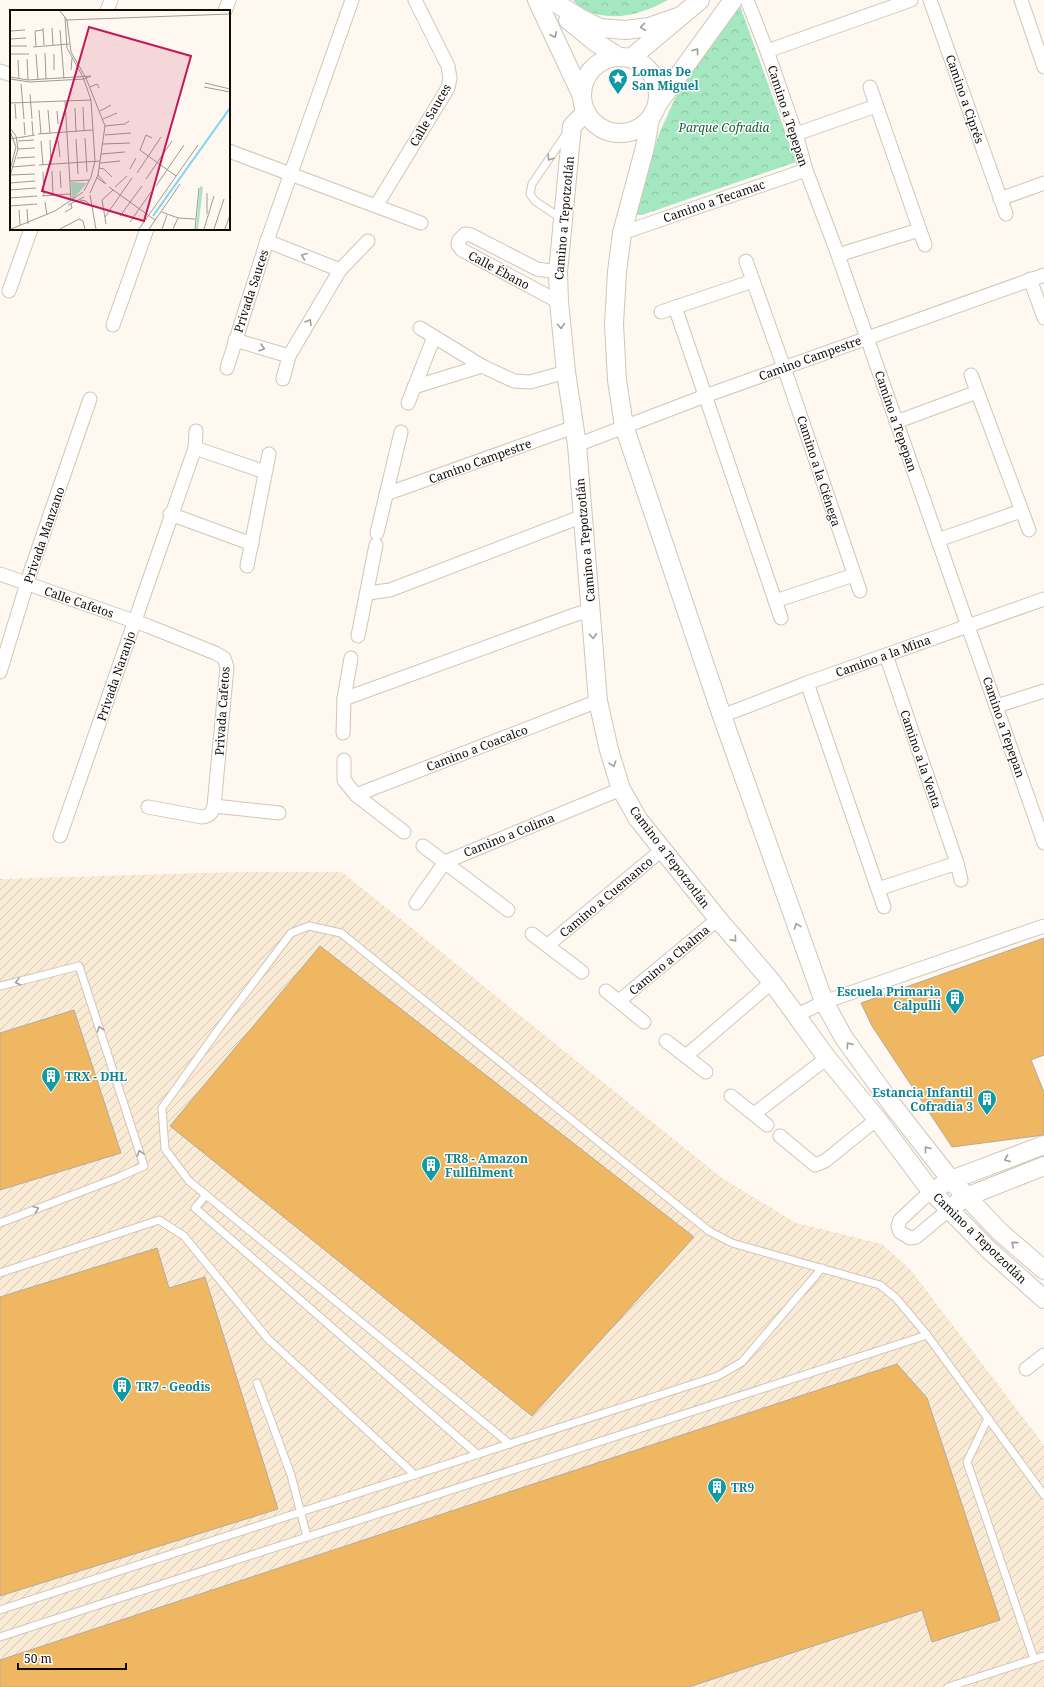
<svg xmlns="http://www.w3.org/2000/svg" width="1044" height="1687" viewBox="0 0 1044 1687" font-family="'Noto Serif',serif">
<defs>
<pattern id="industrial-furrows" width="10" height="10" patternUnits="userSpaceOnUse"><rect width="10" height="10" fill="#faebd7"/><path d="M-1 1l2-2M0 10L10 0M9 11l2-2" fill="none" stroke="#d5c8b7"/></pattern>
<pattern id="park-crowns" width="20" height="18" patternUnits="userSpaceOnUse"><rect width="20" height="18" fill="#a5e7c0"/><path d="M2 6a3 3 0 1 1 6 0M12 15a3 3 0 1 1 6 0" fill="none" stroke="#8dc5a4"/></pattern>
</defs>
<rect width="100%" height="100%" fill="#fef8f0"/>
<polygon fill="url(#industrial-furrows)" points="238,872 342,872 722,1178 796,1223 882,1244 910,1269 1044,1445 1044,1687 0,1687 0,879"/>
<g fill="url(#park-crowns)">
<path d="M573,0h95c-24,13 -51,22 -78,12 -6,-3 -13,-6 -17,-12z"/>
<polygon points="739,3 796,162 642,215 637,215 636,212 637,201 659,134 681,85"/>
</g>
<g fill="#f0b762" stroke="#b3aa9d">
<polygon points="1044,938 1044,1055 1031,1060 1044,1092 1044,1135 952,1147 872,1026 861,1003"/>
<polygon points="320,946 694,1237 532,1416 170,1126"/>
<polygon points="74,1010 121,1153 0,1190 0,1033"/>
<polygon points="157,1248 169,1288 205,1277 278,1509 0,1596 0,1297"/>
<polygon points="897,1364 927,1398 1000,1620 932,1642 922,1610 689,1687 0,1687 0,1660"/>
</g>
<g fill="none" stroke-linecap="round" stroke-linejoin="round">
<g stroke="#d0c6b9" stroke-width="9">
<g id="lane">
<polyline points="562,219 535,201 530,194 532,184 566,134"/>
<polyline points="0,986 79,966 144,1166 117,1178 0,1223"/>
<polyline points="206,1195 195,1208 477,1454"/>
<polyline points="0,1273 159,1220 184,1236 268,1339 415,1475"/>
<polyline points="257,1383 291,1475 307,1537"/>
<polyline points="988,1418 967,1462 1034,1659"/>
<polyline points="510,1444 189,1181 165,1149 162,1108 220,1027 291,933 309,926 341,933 709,1231 732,1243 880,1285 896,1298 927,1335 1044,1495"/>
<polyline points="0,1610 718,1376 742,1362 822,1268"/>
<polyline points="0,1637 927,1335"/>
<polyline points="948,1687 1044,1656"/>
</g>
</g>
<g stroke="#d0c6b9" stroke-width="15">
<g id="street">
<polyline points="747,0 767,51 796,134 806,170 838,255 1044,843"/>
<polyline points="930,0 1006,214"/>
<polyline points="1021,0 1044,67"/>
<polyline points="107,11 111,0"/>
<polyline points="225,11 229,0"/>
<polyline points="767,51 911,0"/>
<polyline points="0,71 11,75"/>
<polyline points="870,87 925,245"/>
<polyline points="796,134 876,106"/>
<polyline points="229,151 421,223"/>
<polyline points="1000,199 1044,183"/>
<polyline points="376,206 448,88 450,78 448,66 415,0"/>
<polyline points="622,233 806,170"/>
<polyline points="267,241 340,270"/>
<polyline points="838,255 919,230"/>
<polyline points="746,261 788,379 860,591"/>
<polyline points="558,272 537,269 471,235 465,234 459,240 458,245 462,250 559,302"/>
<polyline points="1030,279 1044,318"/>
<polyline points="9,291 31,229"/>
<polyline points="675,307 781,618"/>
<polyline points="661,312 753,281"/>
<polyline points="113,325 147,229"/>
<polyline points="420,328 482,366 514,381 530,382 566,372"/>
<polyline points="235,340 289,356"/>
<polyline points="227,368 267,241 352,0"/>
<polyline points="971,375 1029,530"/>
<polyline points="283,379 289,356 340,270 368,241"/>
<polyline points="414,387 482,366"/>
<polyline points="408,403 434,337"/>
<polyline points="896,422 977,392"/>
<polyline points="577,445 705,396 1044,275"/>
<polyline points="195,448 265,472"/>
<polyline points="386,494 574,427"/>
<polyline points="170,514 252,544"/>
<polyline points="377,533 401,432"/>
<polyline points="938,540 1021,511"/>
<polyline points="247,566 269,454"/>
<path d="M0,574l148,52 67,27 9,5 3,9 -13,139c-2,7 -4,10 -12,11l-54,-10"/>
<polyline points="368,593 390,590 583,516"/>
<polyline points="775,601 854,575"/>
<polyline points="358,636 376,545"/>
<polyline points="886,655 957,863 961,880"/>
<polyline points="0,672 31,570 90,399"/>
<polyline points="807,683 884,907"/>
<polyline points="344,699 574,615 591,610"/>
<polyline points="997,706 1044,691"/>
<polyline points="722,716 807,683 1044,599"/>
<polyline points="343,733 344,699 351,658"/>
<polyline points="344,760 344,780 356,795 404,832"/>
<polyline points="356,795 598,701"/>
<polyline points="214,806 279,813"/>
<polyline points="60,836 195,448 196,431"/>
<polyline points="423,846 508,910"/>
<polyline points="878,889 957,863"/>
<polyline points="416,903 445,862 621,789"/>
<polyline points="532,934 582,972"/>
<polyline points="548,945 663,849"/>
<polyline points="606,991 644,1022"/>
<polyline points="619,1001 718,919"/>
<polyline points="797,1015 824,1002 1044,926"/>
<polyline points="666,1041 706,1072"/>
<polyline points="686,1056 772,982"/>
<polyline points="731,1096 767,1125"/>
<polyline points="754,1114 827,1058"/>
<polyline points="780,1136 815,1165 825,1161 877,1119"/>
<polyline points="931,1191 900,1220 898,1226 900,1232 910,1238 916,1237 950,1209"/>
<polyline points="1026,1369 1044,1355"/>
</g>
</g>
<g stroke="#d0c6b9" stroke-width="20">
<g id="secondary">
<polyline points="537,0 582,96"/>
<polyline points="551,0 580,18 600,28 626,30 649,27 681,16"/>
<polyline points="568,20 595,42 619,57"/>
<circle cx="620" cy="95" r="38"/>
<polyline points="631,58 700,0"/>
<polyline points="657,105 733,0"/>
<polyline points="586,112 572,126 558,272 559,302 566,372 577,445 598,701 609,750 621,789 638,819 718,919 772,982 827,1058 877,1119 931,1191 989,1250 1044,1299"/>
<polyline points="650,119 645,147 622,233 617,272 614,324 617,380 624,426 722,716 824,1002 844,1038 893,1106 951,1180 999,1231 1044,1270"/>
<polyline points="942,1185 951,1180 1044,1145"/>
<polyline points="957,1203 966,1197 1044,1166"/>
</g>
</g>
<use href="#lane" stroke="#fff" stroke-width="7"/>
<use href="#street" stroke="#fff" stroke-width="13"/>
<use href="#secondary" stroke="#fff" stroke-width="18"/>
</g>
<defs><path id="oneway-chevron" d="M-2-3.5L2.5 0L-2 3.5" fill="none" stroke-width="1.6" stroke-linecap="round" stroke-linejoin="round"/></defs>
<g stroke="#9f9e9c">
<use href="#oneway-chevron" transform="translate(643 27) rotate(172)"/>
<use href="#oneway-chevron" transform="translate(554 35) rotate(65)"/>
<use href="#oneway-chevron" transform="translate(696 51) rotate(-54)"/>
<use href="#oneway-chevron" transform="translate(550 158) rotate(124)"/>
<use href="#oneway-chevron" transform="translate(304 256) rotate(-158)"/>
<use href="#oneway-chevron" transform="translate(309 322) rotate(-59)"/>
<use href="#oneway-chevron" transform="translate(561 326) rotate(85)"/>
<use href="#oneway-chevron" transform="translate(262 348) rotate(16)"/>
<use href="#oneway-chevron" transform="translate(593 636) rotate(86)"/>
<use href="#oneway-chevron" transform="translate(613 764) rotate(73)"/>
<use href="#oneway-chevron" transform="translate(797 926) rotate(-110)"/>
<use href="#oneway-chevron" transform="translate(734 939) rotate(49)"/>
<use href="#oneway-chevron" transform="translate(18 982) rotate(166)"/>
<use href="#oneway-chevron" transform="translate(100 1029) rotate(-108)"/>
<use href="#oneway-chevron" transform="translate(849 1045) rotate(-126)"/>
<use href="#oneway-chevron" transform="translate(927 1149) rotate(-128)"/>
<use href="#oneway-chevron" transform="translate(140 1153) rotate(-108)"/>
<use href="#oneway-chevron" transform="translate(1007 1159) rotate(159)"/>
<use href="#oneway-chevron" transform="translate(36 1209) rotate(-21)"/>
<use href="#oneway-chevron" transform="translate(1014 1244) rotate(-140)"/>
</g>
<defs>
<g id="sight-pin" transform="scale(1)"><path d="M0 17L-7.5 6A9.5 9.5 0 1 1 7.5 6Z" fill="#0f9aa8" stroke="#fff"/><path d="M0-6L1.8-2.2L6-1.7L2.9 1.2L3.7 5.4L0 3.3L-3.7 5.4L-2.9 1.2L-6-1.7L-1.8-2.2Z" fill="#fff"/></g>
<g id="building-pin" transform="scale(1)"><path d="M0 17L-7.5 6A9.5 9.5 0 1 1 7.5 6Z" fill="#0f9aa8" stroke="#fff"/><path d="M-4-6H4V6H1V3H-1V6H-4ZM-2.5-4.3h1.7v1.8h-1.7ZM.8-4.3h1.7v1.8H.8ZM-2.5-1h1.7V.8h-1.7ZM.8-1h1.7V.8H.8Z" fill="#fff"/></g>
</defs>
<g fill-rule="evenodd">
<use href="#sight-pin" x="618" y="78"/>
<use href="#building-pin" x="955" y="998"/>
<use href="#building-pin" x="51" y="1076"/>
<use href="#building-pin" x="987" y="1099"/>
<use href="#building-pin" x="431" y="1165"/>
<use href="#building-pin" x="122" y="1386"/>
<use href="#building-pin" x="717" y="1487"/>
</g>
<g text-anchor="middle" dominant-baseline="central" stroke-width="3" stroke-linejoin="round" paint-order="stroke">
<g font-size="12" font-weight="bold" fill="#0d838f" stroke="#fff" text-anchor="start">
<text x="632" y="71">Lomas De<tspan x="632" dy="14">San Miguel</tspan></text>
<text x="941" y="991" text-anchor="end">Escuela Primaria<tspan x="941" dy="14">Calpulli</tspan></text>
<text x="65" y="1076">TRX - DHL</text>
<text x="973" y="1092" text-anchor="end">Estancia Infantil<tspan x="973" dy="14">Cofradia 3</tspan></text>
<text x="445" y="1158">TR8 - Amazon<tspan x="445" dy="14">Fullfilment</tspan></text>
<text x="136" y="1386">TR7 - Geodis</text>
<text x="731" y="1487">TR9</text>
</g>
<g font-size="12" fill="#100d08" stroke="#fff">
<text transform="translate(965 99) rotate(71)">Camino a Ciprés</text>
<text transform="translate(430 115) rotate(-60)">Calle Sauces</text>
<text transform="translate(788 116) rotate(72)">Camino a Tepepan</text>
<text transform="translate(714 201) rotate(-19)">Camino a Tecamac</text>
<text transform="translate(564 218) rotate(-85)">Camino a Tepotzotlán</text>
<text transform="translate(499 270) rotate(28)">Calle Ébano</text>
<text transform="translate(251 291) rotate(-72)">Privada Sauces</text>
<text transform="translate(810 358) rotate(-20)">Camino Campestre</text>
<text transform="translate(896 421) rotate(71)">Camino a Tepepan</text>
<text transform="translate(480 461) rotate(-20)">Camino Campestre</text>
<text transform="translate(819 471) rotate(72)">Camino a la Ciénega</text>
<text transform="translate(44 535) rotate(-71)">Privada Manzano</text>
<text transform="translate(585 540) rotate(-95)">Camino a Tepotzotlán</text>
<text transform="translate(79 602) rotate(19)">Calle Cafetos</text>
<text transform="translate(883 656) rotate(-20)">Camino a la Mina</text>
<text transform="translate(116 676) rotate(-71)">Privada Naranjo</text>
<text transform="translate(222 711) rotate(-86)">Privada Cafetos</text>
<text transform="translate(1004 727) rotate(71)">Camino a Tepepan</text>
<text transform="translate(477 748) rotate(-21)">Camino a Coacalco</text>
<text transform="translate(921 759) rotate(71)">Camino a la Venta</text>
<text transform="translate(509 835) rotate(-22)">Camino a Colima</text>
<text transform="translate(670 857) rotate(53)">Camino a Tepotzotlán</text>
<text transform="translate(606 897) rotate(-40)">Camino a Cuemanco</text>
<text transform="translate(669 960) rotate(-40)">Camino a Chalma</text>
<text transform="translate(980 1238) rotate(44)">Camino a Tepotzotlán</text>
</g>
<g font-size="12" font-style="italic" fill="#135e3b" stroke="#fff">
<text x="724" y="127">Parque Cofradia</text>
</g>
</g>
<g transform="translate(10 10)">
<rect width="220" height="220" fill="#fef8f0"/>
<path d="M61,172l16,1 -15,17zM190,176l3,1 -5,42h-2z" fill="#a5e7c0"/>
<path fill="none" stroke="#7ad4f4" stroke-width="2" d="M143,206l77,-108"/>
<path fill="none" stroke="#9f9a93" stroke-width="1" d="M50,1l7,9 4,32 15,26 19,48 -7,49 -8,18M55,7l2,31 16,29 8,23 4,61 -4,16 -7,14M56,10l164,-6M33,18l1,17M42,18l1,17M50,20l4,49M0,21l15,-1M0,29l16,-1M0,36h17M26,36l-1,-15 8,-1M23,37l36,-3M35,43l1,26M0,44h19M26,44l2,26M44,44v16M17,49l1,21M8,50l1,19M61,60l1,-12M0,67l18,3 63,-4 -7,3 -54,3 -20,-3M195,73l25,6M11,74l3,35M80,77l7,-3 2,4M194,77l26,5M20,84l2,25M55,91l6,99M0,93l81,-3M5,94l1,15M73,97l1,24M65,98l1,24M29,100l2,24M38,100l2,23M47,101l1,13M90,101l11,-6M93,109l14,-6M22,111l1,14M14,112l1,13M95,116l20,-2 4,-3M0,118l6,8 2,13 -8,27M0,121l6,16 -6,23M28,124l55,-4M95,125l26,-2M75,128l2,34M142,128l-6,-3 -6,15 36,26M0,129l25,-4M66,129l2,35M40,130l1,24M48,130l2,17M8,131l16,-1M31,131l2,24M93,134l27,-1M8,139l17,-1M91,144l24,-2M7,148l18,-1M90,153l20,-2M29,155l61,-4M2,157l23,-2M89,158l5,1 8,8M120,159l6,-11M42,161l1,24M50,161l1,17M33,162l1,24M127,163l24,-36M0,165l25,-1M87,168l9,6 -8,-9M136,169l26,-38M60,171l19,-1M0,173l25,-2M146,176l28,-41M99,177l46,33M105,177l12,-11M0,180l26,-2M80,185l6,34M32,186l28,-2M0,188l27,-2M70,190l6,1 6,6M35,192l2,13M58,195l16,-8M0,196l27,-2M17,199l1,15M9,200l1,15M55,202l7,-4 -1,-4M152,202l16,6 17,1M197,204v-21M110,206l22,-30M95,207l27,-39M120,212l21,-30M96,214l-4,-24 11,-10M1,219l44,-18 28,-19M50,219l19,-10 4,2 2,8M129,219l59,-84M139,219l31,-45M152,219l5,-14M163,219l5,-11M185,219l4,-41M194,219l10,-33M204,219l10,-30M215,219l5,-14"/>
<path fill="#c2185b" fill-opacity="0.15" stroke="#c2185b" stroke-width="2" d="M79,17l102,29 -47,165 -102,-30z"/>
<rect width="220" height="220" fill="none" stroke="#100d08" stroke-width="2"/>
</g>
<path d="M18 1663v6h108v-6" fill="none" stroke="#100d08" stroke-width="2"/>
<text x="24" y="1663" font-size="12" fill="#100d08" stroke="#ffffff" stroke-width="3" paint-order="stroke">50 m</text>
</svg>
